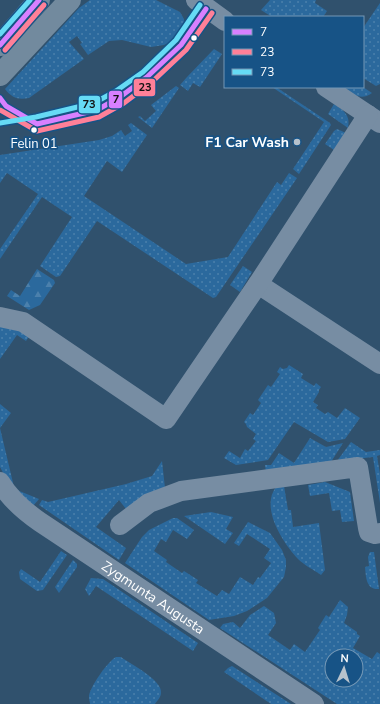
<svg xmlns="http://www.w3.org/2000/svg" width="380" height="704" viewBox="0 0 380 704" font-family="'Nunito Sans',sans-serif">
<defs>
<pattern id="grass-dots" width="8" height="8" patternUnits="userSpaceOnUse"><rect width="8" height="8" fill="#2b699d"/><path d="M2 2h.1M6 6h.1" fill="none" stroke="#4b80ac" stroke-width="1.8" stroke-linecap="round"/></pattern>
<pattern id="forest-firs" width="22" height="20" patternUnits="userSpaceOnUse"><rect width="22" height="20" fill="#2b699d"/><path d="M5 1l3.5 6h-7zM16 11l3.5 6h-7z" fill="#4b80ac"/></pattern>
</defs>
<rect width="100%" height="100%" fill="#30516d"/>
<g fill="url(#grass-dots)" fill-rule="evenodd">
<path d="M90,0h66l24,12 4,7v7l-9,14 -11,5 -13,2 -29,-7 -13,1 -21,14 -8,-11 2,-1 -5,-7 -8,6 15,17 -55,39c-11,2 -17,0 -24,-9l74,-81z"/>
<polygon points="270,0 316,0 315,3 327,11 323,17 272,17 261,10"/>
<polygon points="380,3 380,84 376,86 363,78 363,28"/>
<polygon points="214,49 222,54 200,87 193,83 188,91 180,85 187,77"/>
<polygon points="176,86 179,88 152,128 138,117 140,116 145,121 156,111 151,105"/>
<polygon points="272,87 276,87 330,123 331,125 299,174 293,169 324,122"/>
<path d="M345,87h18l9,6c-11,8 -18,2 -28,-5z"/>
<path d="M334,104c9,6 17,11 14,24l-20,-14z"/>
<polygon points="131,123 147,135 122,172 107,161 84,196 186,264 228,257 277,182 281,185 289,173 297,178 216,297 213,298 97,221 60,276 56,277 40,266 72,217 42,197 0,259 0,249 38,194 7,173 0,183 0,155 99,140 112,136 121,130 125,136 132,131 128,125"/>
<polygon points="337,129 346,133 334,150 325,144 334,131"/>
<polygon points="243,266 252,272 240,292 230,285"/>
<polygon points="0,322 32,332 26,341 17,335 0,359"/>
<polygon points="289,365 303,374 301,378 314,386 316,383 321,387 319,390 319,392 313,402 318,405 316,408 325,414 328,412 337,418 345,408 360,418 345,439 328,442 294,422 268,460 236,465 224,458 229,451 240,458 245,449 248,451 256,441 253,439 256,434 247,427 246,424 244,422 250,413 253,415 261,403 258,400 268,385 271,387 280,374 277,372 280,367 283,369 287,368"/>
<polygon points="0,404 11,413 0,428 14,487 17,490 39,499 33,506 8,482 0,467"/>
<polygon points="310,438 326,447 343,443 331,462 266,472 265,465 271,465 279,453 294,463"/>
<polygon points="351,442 366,452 380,450 380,455 377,456 380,474 380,503 373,457 337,461"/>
<polygon points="162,461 165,488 126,509 119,500 96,527 126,548 119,560 39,505 42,500 48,502 126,484 152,476"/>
<polygon points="325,482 350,492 354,521 342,522 340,510 332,511 329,493 310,496 308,485"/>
<path d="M284,486l4,24h3l2,17 26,-4 6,47 -4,5c-7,-5 -17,-10 -23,-16 -15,-16 -38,-51 -22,-72z"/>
<polygon points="211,512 233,517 226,529 233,533 225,544 184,516"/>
<polygon points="173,518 177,518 194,530 187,539 173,530 166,542 161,539 154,551 167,560 166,562 182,573 184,571 198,580 196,583 217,596 222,590 229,594 240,577 253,585 258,577 260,578 271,563 264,558 270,549 247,534 239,546 234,543 248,522 270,533 282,550 286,560 286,567 284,577 267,598 247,611 234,616 209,620 125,563 142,537 149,530"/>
<polygon points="61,551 67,555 43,590 37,591 20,579 19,572 21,569 40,582"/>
<path d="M370,552h4l5,37c-13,1 -13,-12 -14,-22l4,-1 -1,-9z"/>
<polygon points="73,560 77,564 77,567 59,593 55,587"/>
<polygon points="91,578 103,579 198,643 193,651 96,586 89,596 85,589"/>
<path d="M340,600l8,7 -1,8 -3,8 13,9v2l3,2 -7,12 19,11 5,-7 3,2v50h-43l-117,-76 3,-4 10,-2 7,6 10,-13 14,-9 10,7 2,10 -8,12 22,15 4,-6 11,8 15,-22 -2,-2 8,-13 3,2zM332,656h24v24h-24z"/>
<path d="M116,657h5c9,7 42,23 40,36 0,4 -4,8 -6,11h-65c0,-2 -1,-4 -1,-7 0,-9 19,-36 27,-40z"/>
<polygon points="232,666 291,704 271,704 224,672 228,668"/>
</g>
<polygon fill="url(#forest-firs)" points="37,269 54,280 55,283 40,305 29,310 7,296 11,290 20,296"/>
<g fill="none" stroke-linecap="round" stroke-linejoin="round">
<g stroke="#778da3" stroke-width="20">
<polyline points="196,0 225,21"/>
<polyline points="326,87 380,123"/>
<polyline points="258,284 380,364"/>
<polyline points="0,317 23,322 166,419 258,284 368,115"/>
<path id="s1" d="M0,482c10,17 24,29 40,40l274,182"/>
<polyline points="120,525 149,503 181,491 358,467 368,528 369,532 375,534 380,533"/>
</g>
<g stroke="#728a9e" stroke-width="22">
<polyline points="0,45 39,0"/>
<polyline points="0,75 70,0"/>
</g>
<g stroke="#175386" stroke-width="8">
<g id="bus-1">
<polyline points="0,45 39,0"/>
<polyline points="0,98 6,106 37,124 97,110 120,97 147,77 181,45 206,9"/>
</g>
</g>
<g stroke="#175386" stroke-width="8">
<g id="bus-2">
<polyline points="5,50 44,5"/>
<polyline points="0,110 37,131 99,117 124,103 152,82 186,50 212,13"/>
</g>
</g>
<g stroke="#175386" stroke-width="8">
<g id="bus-3">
<polyline points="0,34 30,0"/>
<polyline points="0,123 36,117 94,103 116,91 143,72 176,40 200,5"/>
</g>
</g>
<use href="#bus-1" stroke="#d880ff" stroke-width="5"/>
<use href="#bus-2" stroke="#ff8098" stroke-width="5"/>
<use href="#bus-3" stroke="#66dbf5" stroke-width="5"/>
</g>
<g fill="#fff" stroke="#175386" stroke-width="1.5">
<circle cx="194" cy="38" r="3.5"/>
<circle cx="34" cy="130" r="3.5"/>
</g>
<circle fill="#b7c2cc" stroke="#175386" stroke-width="1.5" cx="297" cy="142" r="4"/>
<g text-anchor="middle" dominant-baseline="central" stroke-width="3.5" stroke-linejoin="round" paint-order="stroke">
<g font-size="13" fill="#fff" stroke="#175386">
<text x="34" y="144">Felin 01</text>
</g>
<g font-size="14" font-weight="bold" fill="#fff" stroke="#175386" text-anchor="end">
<text x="289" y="142">F1 Car Wash</text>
</g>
<g font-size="14" fill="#fff" stroke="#175386">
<text stroke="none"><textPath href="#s1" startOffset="193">Zygmunta Augusta</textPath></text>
</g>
</g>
<g stroke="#175386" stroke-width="1.5">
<rect x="133" y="78" width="23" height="19" rx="4" fill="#ff8098"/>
<rect x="108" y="90" width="15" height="19" rx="4" fill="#d880ff"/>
<rect x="78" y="95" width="23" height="19" rx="4" fill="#66dbf5"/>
</g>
<g font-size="11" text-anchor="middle" font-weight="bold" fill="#111">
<text x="145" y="91">23</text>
<text x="116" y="103">7</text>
<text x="89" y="108">73</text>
</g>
<rect x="224" y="16" width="140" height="72" fill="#175386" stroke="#7498b6"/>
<rect x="232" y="29" width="20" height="6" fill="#d880ff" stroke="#7498b6"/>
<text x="260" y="36" font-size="12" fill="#ffffff">7</text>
<rect x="232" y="49" width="20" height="6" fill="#ff8098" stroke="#7498b6"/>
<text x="260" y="56" font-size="12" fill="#ffffff">23</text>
<rect x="232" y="69" width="20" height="6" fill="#66dbf5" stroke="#7498b6"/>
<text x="260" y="76" font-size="12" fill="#ffffff">73</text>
<g transform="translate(344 668) rotate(4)"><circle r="19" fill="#175386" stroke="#7498b6"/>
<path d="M0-3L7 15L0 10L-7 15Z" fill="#b7c2cc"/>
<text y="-6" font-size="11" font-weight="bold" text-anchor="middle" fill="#ffffff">N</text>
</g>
</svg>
